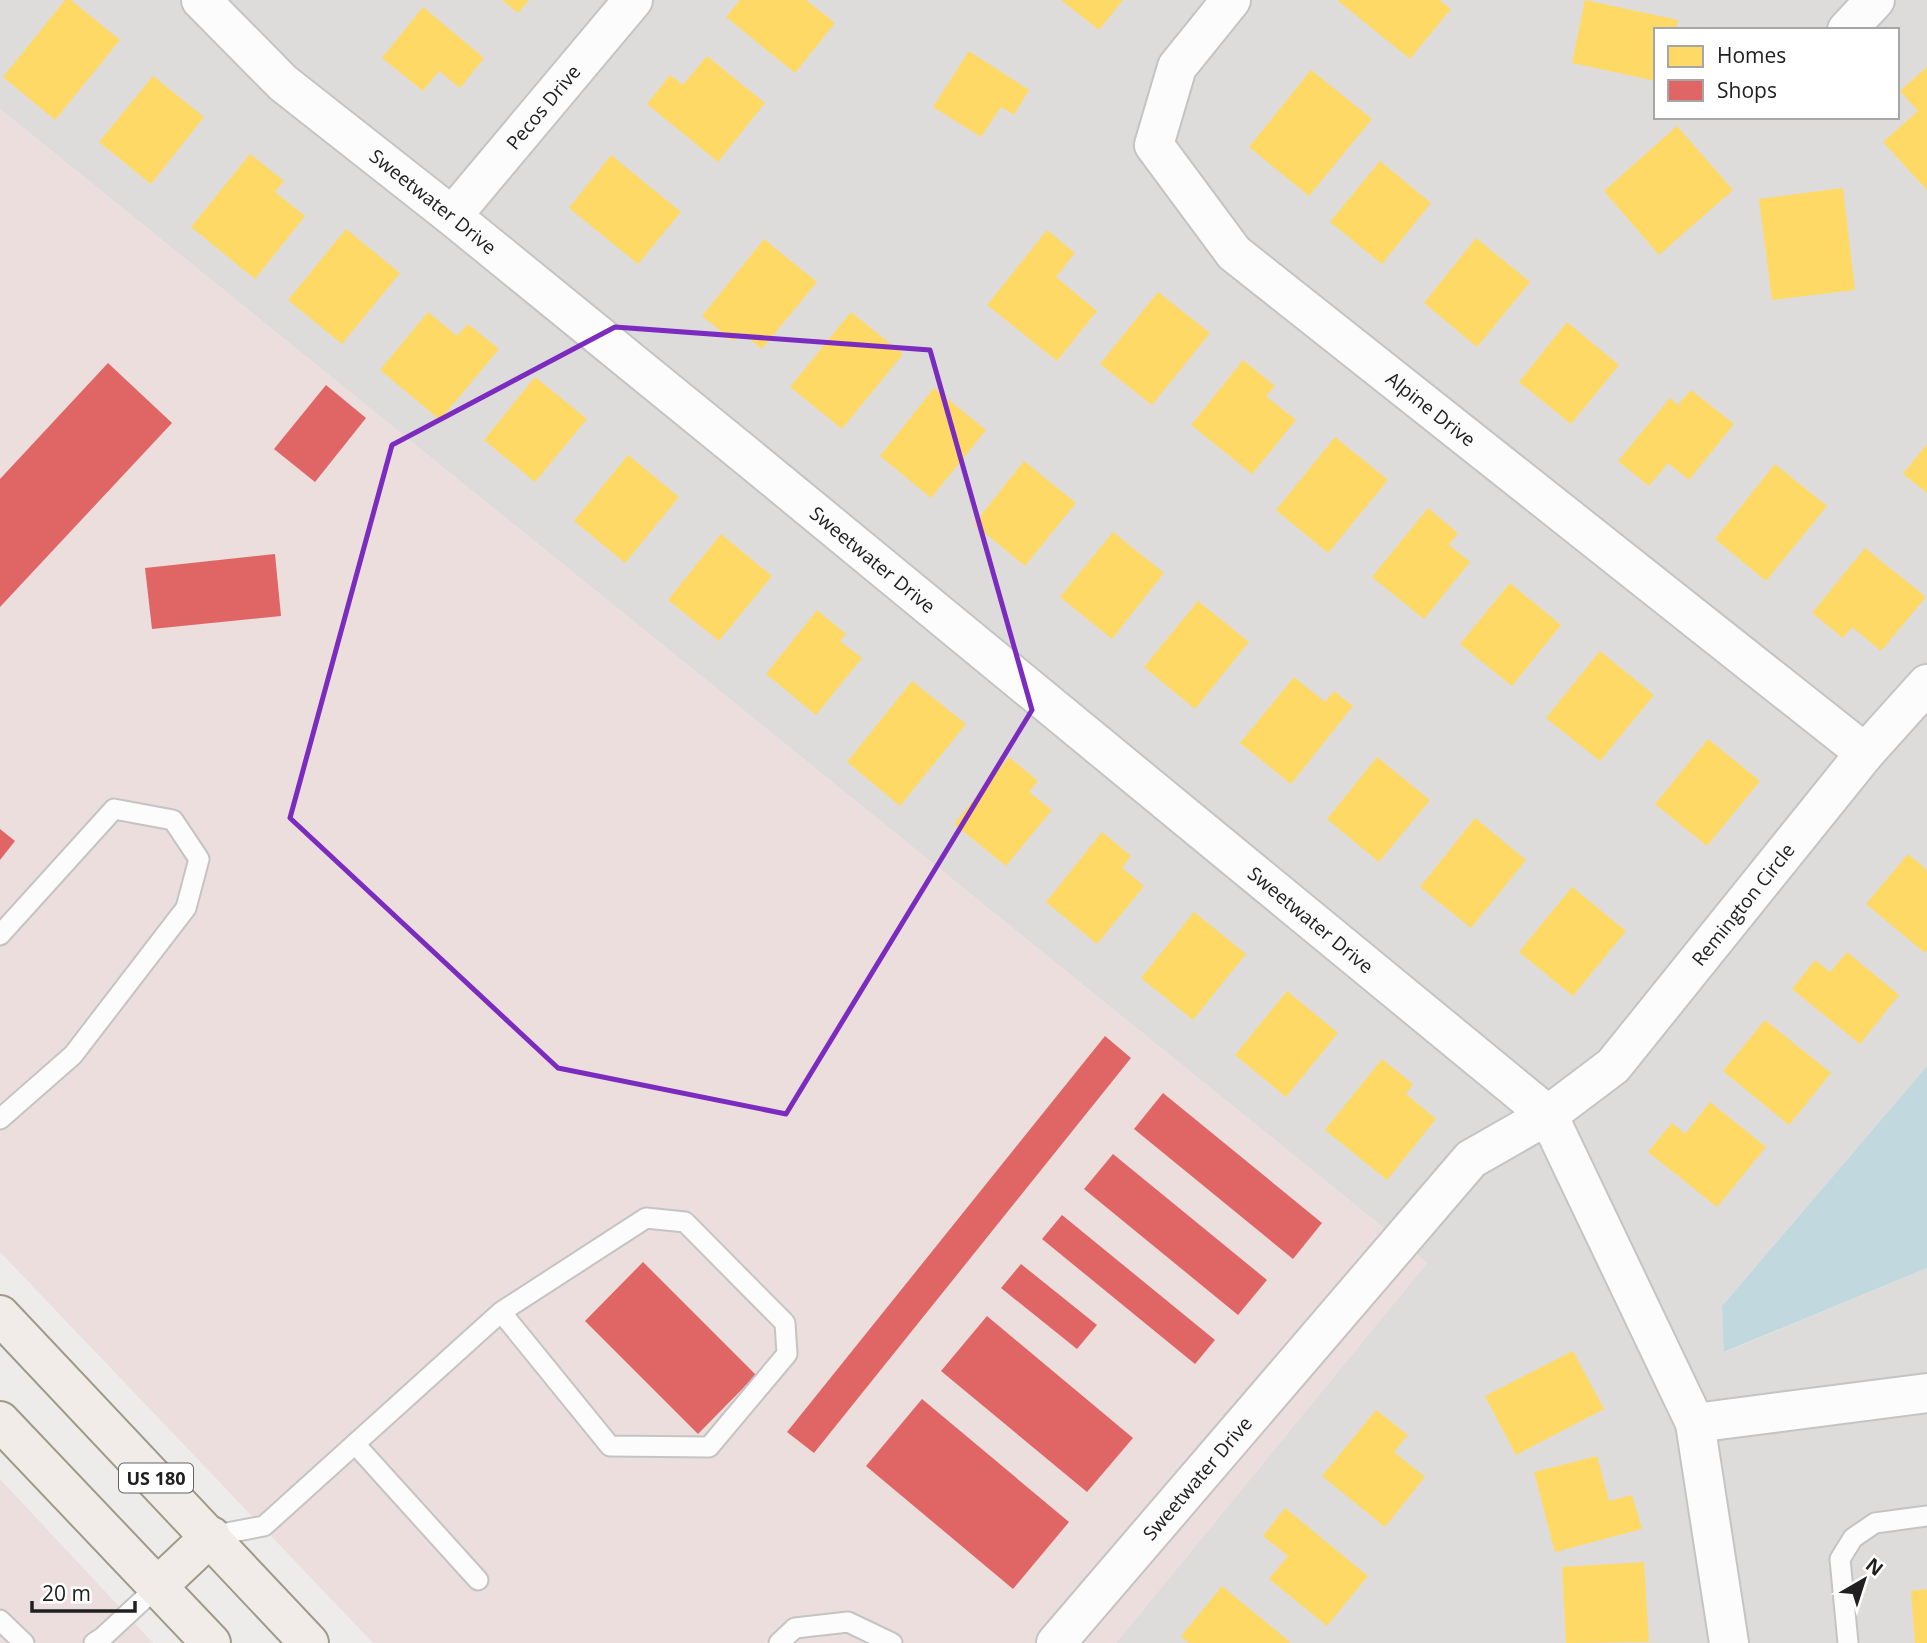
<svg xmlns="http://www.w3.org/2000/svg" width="1927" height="1643" viewBox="0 0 1927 1643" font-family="'Open Sans',sans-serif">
<rect width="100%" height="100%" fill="#eeecea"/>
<path fill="#dddcdb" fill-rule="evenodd" d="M0,0h1927v1066l-205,240 3,46 202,-84v375h-811l311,-380 -1427,-1154zM1656,30h241v87h-241z"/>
<g fill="#ebdedd">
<polygon points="0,109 1427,1263 1116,1643 373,1643 0,1252"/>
<polygon points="0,1479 153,1643 0,1643"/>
</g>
<polygon fill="#c0d8de" points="1927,1066 1927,1268 1724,1352 1722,1306"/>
<g fill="#ffd966">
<polygon points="65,0 71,0 120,40 55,120 3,77"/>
<polygon points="502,0 529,0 518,13"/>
<polygon points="740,0 806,0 835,23 795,73 726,17"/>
<polygon points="1061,0 1123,0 1099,30"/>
<polygon points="1337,0 1439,0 1451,9 1410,59"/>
<polygon points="1585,0 1678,20 1676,30 1656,30 1656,81 1572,63"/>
<polygon points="423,7 484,58 460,88 439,71 423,91 382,58"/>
<polygon points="969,51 1029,90 1014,115 1001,107 981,137 933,107"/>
<polygon points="707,56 765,103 718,162 647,104 670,75 683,85"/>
<polygon points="1927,67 1927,190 1883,142 1918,111 1900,91"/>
<polygon points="1311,70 1372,119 1309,196 1249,147"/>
<polygon points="153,76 204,117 151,184 99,142"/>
<polygon points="1677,126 1733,190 1659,255 1604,191"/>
<polygon points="250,154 284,181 275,192 305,216 255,279 191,227"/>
<polygon points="611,155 681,212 638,264 569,208"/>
<polygon points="1380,161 1431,203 1382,264 1330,222"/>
<polygon points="1843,188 1855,290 1772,300 1759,199"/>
<polygon points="346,229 400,273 342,344 288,300"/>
<polygon points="1047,230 1075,253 1056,277 1097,311 1057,361 987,305"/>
<polygon points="1476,238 1530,282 1477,347 1424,303"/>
<polygon points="764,239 817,282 762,349 741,332 733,341 702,316"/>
<polygon points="1158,292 1210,333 1152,405 1100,364"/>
<polygon points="428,312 457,336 468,324 499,349 440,420 380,370"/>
<polygon points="851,312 903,354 842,429 790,387"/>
<polygon points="1567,322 1619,365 1571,424 1519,382"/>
<polygon points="1243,360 1275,386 1266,396 1296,420 1252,474 1191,425"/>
<polygon points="535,377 587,419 535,482 484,440"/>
<polygon points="934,388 986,430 931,498 880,456"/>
<polygon points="1691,390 1734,424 1689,480 1668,463 1649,486 1618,461 1670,398 1678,405"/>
<polygon points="1335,437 1388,480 1328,553 1276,510"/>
<polygon points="1927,444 1927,493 1903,474"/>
<polygon points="628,455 679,497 625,563 574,521"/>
<polygon points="1024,461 1076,503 1025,566 974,524"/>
<polygon points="1775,464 1827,506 1766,581 1715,539"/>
<polygon points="1428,508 1458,533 1449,545 1470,562 1424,619 1372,577"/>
<polygon points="1113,532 1164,573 1112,639 1060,597"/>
<polygon points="721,534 772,576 719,641 668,600"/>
<polygon points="1865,548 1926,597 1881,651 1852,627 1843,638 1812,613"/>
<polygon points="1510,583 1561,625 1512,686 1460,644"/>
<polygon points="1198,601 1249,642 1195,709 1144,667"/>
<polygon points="817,610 846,634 840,641 862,658 816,715 766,674"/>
<polygon points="1600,651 1654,695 1600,761 1546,718"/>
<polygon points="1294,677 1325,702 1334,691 1353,706 1291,784 1240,743"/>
<polygon points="912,681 966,724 900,806 847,762"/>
<polygon points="1708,739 1760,781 1707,846 1655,804"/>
<polygon points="1009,757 1038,781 1029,792 1052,810 1006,866 954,824"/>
<polygon points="1377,757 1430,800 1379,862 1327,819"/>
<polygon points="1475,818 1526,860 1471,928 1420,887"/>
<polygon points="1102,832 1131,856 1122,868 1144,886 1097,944 1046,902"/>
<polygon points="1908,854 1927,870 1927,950 1925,953 1866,904"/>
<polygon points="1572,887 1626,931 1573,996 1519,952"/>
<polygon points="1194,912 1246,954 1193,1020 1141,978"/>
<polygon points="1847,952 1899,995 1860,1044 1792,989 1815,960 1830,972"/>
<polygon points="1287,991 1338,1033 1286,1097 1235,1055"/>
<polygon points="1765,1020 1831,1073 1789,1125 1723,1071"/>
<polygon points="1382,1059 1413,1084 1406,1094 1436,1119 1387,1180 1325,1130"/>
<polygon points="1710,1102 1766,1147 1717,1207 1648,1152 1672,1123 1685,1134"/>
<polygon points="1573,1351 1604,1409 1516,1455 1485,1396"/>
<polygon points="1376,1410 1408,1435 1394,1452 1425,1477 1385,1527 1322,1476"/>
<polygon points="1597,1456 1609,1501 1632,1495 1642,1529 1555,1552 1534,1472"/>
<polygon points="1285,1508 1368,1576 1327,1626 1269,1579 1288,1556 1263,1536"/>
<polygon points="1644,1562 1649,1642 1566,1643 1562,1567"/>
<polygon points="1222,1586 1290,1642 1289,1643 1189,1643 1181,1636"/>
<polygon points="1927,1589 1927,1643 1915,1643 1911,1591"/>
</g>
<g fill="#e06666">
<polygon points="108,363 172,423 0,607 0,479"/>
<polygon points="326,385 366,418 315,482 274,449"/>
<polygon points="275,554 281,616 152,629 145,568"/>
<polygon points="0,829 15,841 0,860"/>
<polygon points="1105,1036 1131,1058 814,1453 787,1432"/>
<polygon points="1163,1093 1322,1223 1293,1259 1134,1129"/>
<polygon points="1113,1154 1267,1280 1238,1315 1084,1189"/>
<polygon points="1062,1215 1215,1340 1195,1364 1042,1239"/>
<polygon points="643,1262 756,1375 698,1434 585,1321"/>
<polygon points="1021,1264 1097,1325 1077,1349 1001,1288"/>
<polygon points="987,1316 1133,1438 1087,1492 941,1371"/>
<polygon points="922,1399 1069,1522 1013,1589 866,1466"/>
</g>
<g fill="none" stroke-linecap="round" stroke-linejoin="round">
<g stroke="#c5c4c4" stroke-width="23">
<g id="lane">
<polyline points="0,935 114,809 173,820 199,859 186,908 73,1055 0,1119"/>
<polyline points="355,1444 478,1580"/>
<polyline points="211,1536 264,1526 501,1312 646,1218 685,1222 785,1323 787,1354 709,1447 610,1446 501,1312"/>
<polyline points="0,1620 24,1643"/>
<polyline points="94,1643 103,1637 158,1586"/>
<polyline points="779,1643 795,1628 848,1622 892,1643"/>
<polyline points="1848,1643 1840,1559 1853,1538 1875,1523 1927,1516"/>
</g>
</g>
<g stroke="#c5c4c4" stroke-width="42">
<g id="street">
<path id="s1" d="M201,0l82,83 169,133 296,241 800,658 147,308 34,220"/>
<path id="s2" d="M1231,0l-54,67 -23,78 80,108 631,500"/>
<polyline points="1847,30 1875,0"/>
<path id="s3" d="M452,216l181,-216"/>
<polyline points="1695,1423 1927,1393"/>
<path id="s4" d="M1056,1643l415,-484 77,-44 65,-49 252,-313 62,-69"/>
</g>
</g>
<g stroke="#a29a89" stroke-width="42">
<g id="primary">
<polyline points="0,1315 309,1643"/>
<polyline points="0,1421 211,1643"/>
<polyline points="158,1586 211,1536"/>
</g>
</g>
<use href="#lane" stroke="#fcfcfc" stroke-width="19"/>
<use href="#street" stroke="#fcfcfc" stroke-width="38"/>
<use href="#primary" stroke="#f1ece7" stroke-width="38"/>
</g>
<path fill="none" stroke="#7b2cbf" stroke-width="5" stroke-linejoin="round" d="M615,327l315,23 102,360 -246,404 -228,-46 -268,-250 102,-373z"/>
<g text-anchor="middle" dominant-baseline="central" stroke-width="7" stroke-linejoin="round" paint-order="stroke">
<rect fill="#fff" stroke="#636363" stroke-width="2" x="119" y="1463.5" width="74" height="29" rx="5"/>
<g font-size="18" font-weight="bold" fill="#202020">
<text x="156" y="1478">US 180</text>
</g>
<g font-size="19" fill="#202020" stroke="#fff">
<text stroke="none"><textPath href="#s3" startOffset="142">Pecos Drive</textPath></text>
<text stroke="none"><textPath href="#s1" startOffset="308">Sweetwater Drive</textPath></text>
<text stroke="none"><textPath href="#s2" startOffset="553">Alpine Drive</textPath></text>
<text stroke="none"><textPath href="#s1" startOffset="875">Sweetwater Drive</textPath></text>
<text stroke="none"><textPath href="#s4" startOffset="1015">Remington Circle</textPath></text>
<text stroke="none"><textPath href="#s1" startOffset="1442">Sweetwater Drive</textPath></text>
<text stroke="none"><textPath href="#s4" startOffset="217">Sweetwater Drive</textPath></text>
</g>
</g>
<rect x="1654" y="28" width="245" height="91" fill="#ffffff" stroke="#a6a6a6" stroke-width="2"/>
<rect x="1668" y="46" width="35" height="21" fill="#ffd966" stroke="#a6a6a6" stroke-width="2"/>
<text x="1717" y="63" font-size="21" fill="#202020">Homes</text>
<rect x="1668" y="80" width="35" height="21" fill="#e06666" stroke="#a6a6a6" stroke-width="2"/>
<text x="1717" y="98" font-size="21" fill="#202020">Shops</text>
<g transform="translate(1864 1580) rotate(39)" stroke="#ffffff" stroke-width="5" paint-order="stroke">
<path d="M0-5L12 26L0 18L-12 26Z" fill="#202020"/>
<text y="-10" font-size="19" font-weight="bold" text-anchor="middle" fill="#202020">N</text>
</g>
<path d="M32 1601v10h103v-10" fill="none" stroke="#202020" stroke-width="3.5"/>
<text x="42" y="1601" font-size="21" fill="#202020" stroke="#ffffff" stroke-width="5" paint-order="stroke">20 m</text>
</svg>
